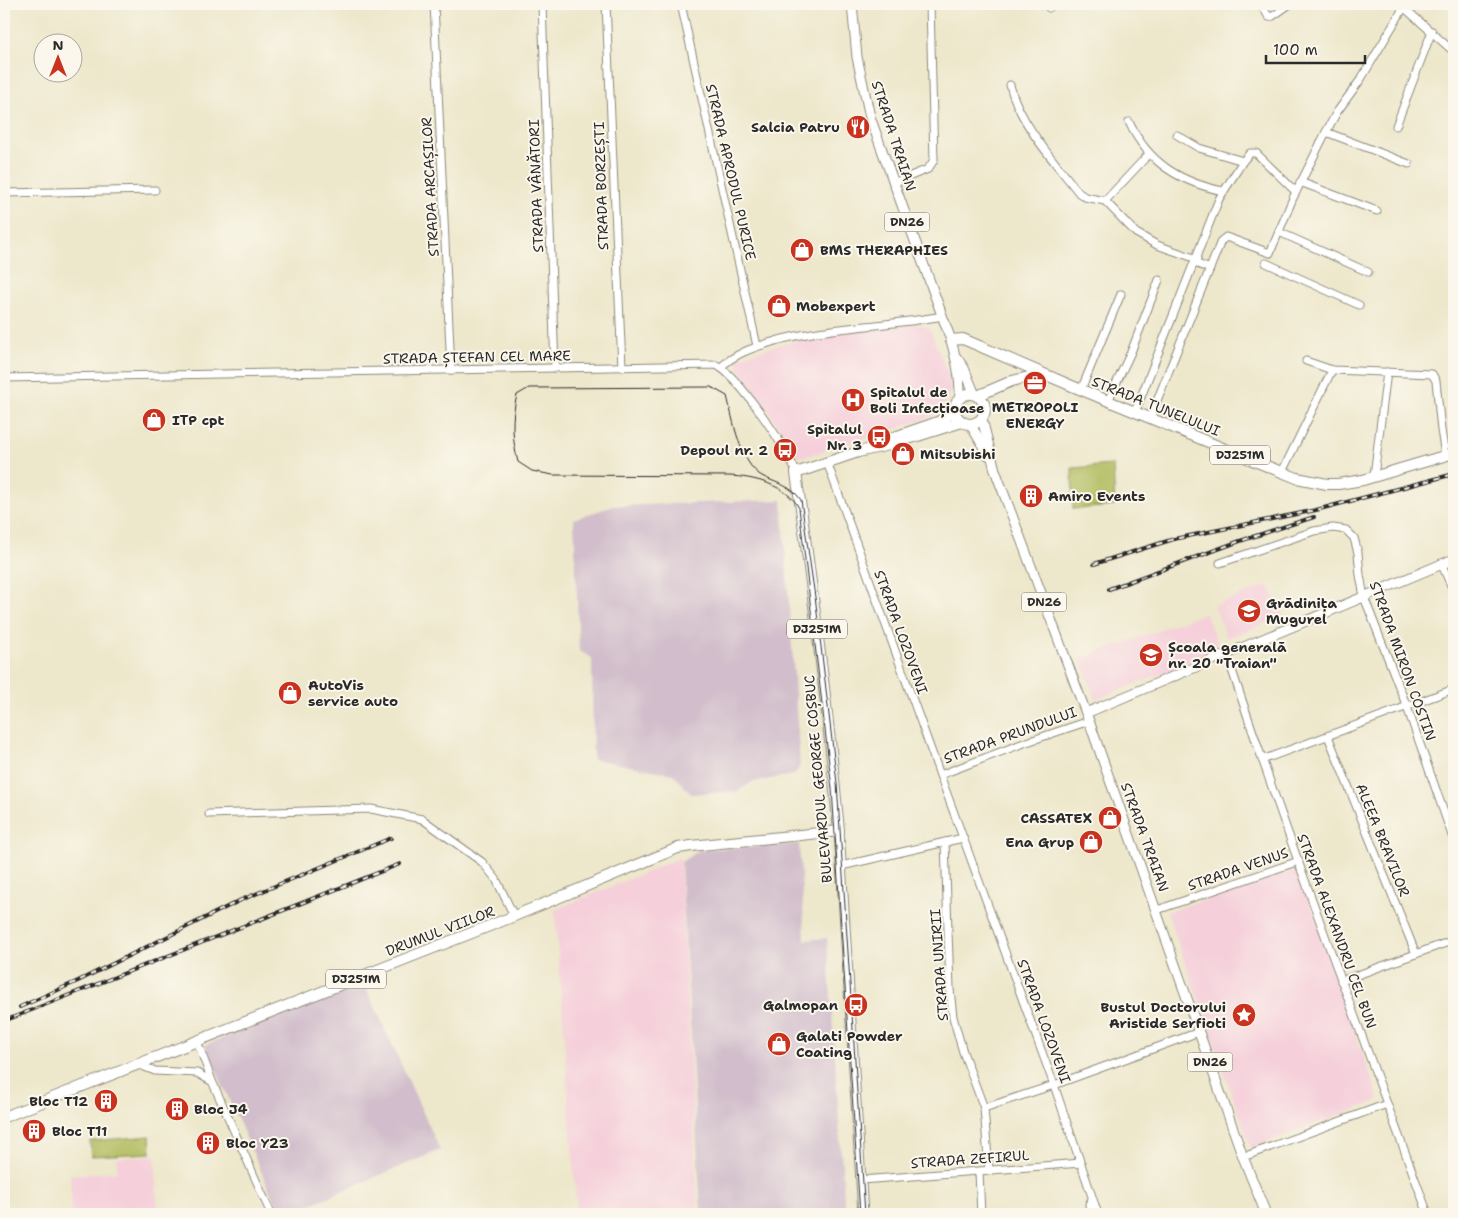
<svg xmlns="http://www.w3.org/2000/svg" width="1458" height="1218" viewBox="0 0 1458 1218" font-family="'Shantell Sans',sans-serif">
<rect width="100%" height="100%" fill="#fbf7ec"/>
<filter id="ink" filterUnits="userSpaceOnUse"><feTurbulence type="fractalNoise" baseFrequency=".02" numOctaves="2"/><feDisplacementMap in="SourceGraphic" scale="10" xChannelSelector="R" yChannelSelector="G"/><feConvolveMatrix kernelMatrix="1 2 1 2 8 2 1 2 1" color-interpolation-filters="sRGB"/></filter>
<filter id="wash" filterUnits="userSpaceOnUse"><feTurbulence type="fractalNoise" baseFrequency=".0096" numOctaves="4" result="noise"/><feDisplacementMap in="SourceGraphic" scale="20" xChannelSelector="R" yChannelSelector="G"/><feGaussianBlur stdDeviation="1.12" result="paint"/><feColorMatrix in="noise" values="0 0 0 0 0 0 0 0 0 0 0 0 0 0 0 0 0 1.4 0 .05"/><feComposite in="paint" operator="in"/></filter>
<g filter="url(#wash)">
<rect width="100%" height="100%" fill="#ede7cb"/>
<g fill="#f5cfda">
<polygon points="916,323 929,328 953,386 940,414 864,439 806,456 800,457 794,453 771,415 738,368 738,358 764,349 806,338"/>
<polygon points="1268,585 1284,616 1227,638 1214,606"/>
<polygon points="1205,613 1221,651 1096,699 1080,659"/>
<polygon points="680,858 698,1214 577,1214 555,910"/>
<polygon points="1298,869 1379,1100 1251,1148 1167,912"/>
<polygon points="155,1155 158,1214 72,1214 70,1175 117,1172 117,1158"/>
</g>
<g fill="#d1bdcb">
<polygon points="782,500 800,766 794,775 752,782 739,791 691,794 673,774 593,759 592,658 579,651 574,519 613,506"/>
<polygon points="799,844 805,940 827,938 845,1214 701,1214 681,862 700,850"/>
<polygon points="364,983 440,1150 287,1214 280,1214 205,1045"/>
</g>
<g fill="#b0bb5d" stroke="#6e7344">
<polygon points="1113,465 1115,506 1073,509 1072,468"/>
<polygon points="150,1136 151,1153 91,1156 90,1141"/>
</g>
</g>
<g filter="url(#ink)">
<g fill="none" stroke-linecap="round" stroke-linejoin="round">
<g stroke="#8c897b" stroke-width="9">
<g id="minor">
<polyline points="434,4 451,370"/>
<polyline points="542,4 555,368"/>
<polyline points="606,4 622,367"/>
<polyline points="681,4 757,346"/>
<polyline points="1048,4 1049,8"/>
<polyline points="1260,4 1269,17 1273,16 1290,4"/>
<polyline points="1400,4 1454,52"/>
<path d="M1010,85c9,38 45,77 69,108l6,4 20,4 31,32 21,12 40,14"/>
<path d="M1129,122c19,41 51,60 94,69"/>
<polyline points="1396,126 1432,31"/>
<polyline points="1326,132 1409,164"/>
<polyline points="1177,135 1199,148 1243,161"/>
<polyline points="1300,182 1377,211"/>
<polyline points="893,183 928,169 934,160 930,4"/>
<polyline points="4,193 155,190"/>
<polyline points="1105,201 1149,154"/>
<polyline points="1279,232 1368,272"/>
<polyline points="1195,263 1210,269"/>
<polyline points="1266,263 1359,305"/>
<polyline points="1306,361 1332,370 1432,374 1436,381 1441,430 1445,455"/>
<path d="M721,367c15,-14 32,-19 51,-25 55,-16 113,-15 170,-26"/>
<path d="M4,378l712,-13c20,8 74,87 80,108"/>
<polyline points="1081,390 1121,294"/>
<polyline points="1108,401 1131,352 1159,280"/>
<polyline points="1135,412 1219,199 1243,161 1250,153 1256,153 1296,192"/>
<polyline points="1150,418 1221,241 1226,237 1270,253 1293,198 1326,132 1337,112 1361,79 1404,7"/>
<polyline points="827,462 940,775 1054,1085 1098,1214"/>
<polyline points="1282,472 1332,370"/>
<polyline points="1374,476 1387,372"/>
<polyline points="1220,563 1314,531 1333,528 1346,530 1354,538 1358,553 1360,575 1364,597 1407,707 1454,841"/>
<polyline points="1441,563 1454,592"/>
<path d="M1227,655c62,188 132,373 201,559"/>
<polyline points="1328,736 1416,954"/>
<polyline points="1262,760 1454,689"/>
<polyline points="940,775 1024,743 1089,721"/>
<polyline points="209,814 371,809 422,819 482,862 496,879 514,916"/>
<polyline points="945,842 950,989 953,1017 963,1052 984,1108 989,1171"/>
<polyline points="841,866 963,838"/>
<polyline points="1157,910 1299,861"/>
<polyline points="1341,981 1454,940"/>
<polyline points="197,1041 212,1081 271,1214"/>
<polyline points="137,1064 155,1071 197,1073 211,1081"/>
<polyline points="984,1108 1054,1085 1199,1032"/>
<polyline points="1243,1157 1387,1104"/>
<polyline points="979,1172 981,1214"/>
<polyline points="861,1180 1081,1163"/>
<polyline points="1090,1214 1089,1204 1092,1199"/>
</g>
</g>
<g stroke="#8c897b" stroke-width="11">
<g id="major">
<path d="M852,4l5,53 13,60 81,223c5,19 10,39 9,58"/>
<polyline points="956,357 964,368 975,395"/>
<polyline points="982,419 995,470 1089,721 1243,1157 1266,1214"/>
<polyline points="971,425 988,455"/>
<polyline points="1086,713 1454,559"/>
<polyline points="839,831 863,1214"/>
</g>
</g>
<g stroke="#8c897b" stroke-width="12">
<g id="highway">
<polyline points="951,340 963,339 1072,386 1269,467 1297,478 1327,484 1338,484 1363,480 1454,453"/>
<circle cx="970" cy="409" r="15"/>
<polyline points="977,396 1012,381 1041,374"/>
<polyline points="889,439 938,422 955,412"/>
<path d="M4,1117l503,-198 171,-71 13,-2 148,-15c-11,-120 -26,-239 -43,-358l62,-21 31,-7 73,-23"/>
</g>
</g>
<use href="#minor" stroke="#fff" stroke-width="7"/>
<use href="#major" stroke="#fff" stroke-width="9"/>
<use href="#highway" stroke="#fff" stroke-width="10"/>
<path stroke="#2b2b2b" stroke-width="1" d="M860,1214l-28,-425 -33,-281c-12,-23 -45,-31 -70,-32l-176,-1 -21,-4 -14,-9c-6,-22 -7,-44 -1,-67l12,-7 182,-1 16,9c6,23 13,68 35,80 15,8 29,9 39,24l15,104 21,179 28,431"/>
<g stroke="#2b2b2b" stroke-width="4">
<g id="rail">
<polyline points="1094,564 1174,539 1316,510 1454,474"/>
<polyline points="1109,589 1240,541 1314,517"/>
<polyline points="20,1007 78,981 241,900 391,838"/>
<polyline points="4,1021 400,864"/>
</g>
</g>
<use href="#rail" stroke="#fbf7ec" stroke-width="2" stroke-dasharray="5.5" stroke-linecap="butt"/>
</g>
</g>
<defs>
<g id="restaurant-disc" transform="scale(1.25)"><circle r="9.5" fill="#c8321e" stroke="#fbf7ec"/><path d="M-5-6h1v4h1v-4h1v4h1v-4h1v5L-1.5 .5V6h-2V.5L-5-1ZM5-6V6H3V1.5H1.5Q1.5-4 5-6Z" fill="#fff"/></g>
<g id="shop-disc" transform="scale(1.25)"><circle r="9.5" fill="#c8321e" stroke="#fbf7ec"/><path d="M-5-2.5h2.3a2.7 3.5 0 0 1 5.4 0H5L5.5 6h-11ZM-1.5-2.5h3a1.5 2.3 0 0 0-3 0Z" fill="#fff"/></g>
<g id="office-disc" transform="scale(1.25)"><circle r="9.5" fill="#c8321e" stroke="#fbf7ec"/><path d="M-6-3h4V-5.5h4V-3h4V5H-6ZM-1-4.5V-3h2v-1.5ZM-6 0V1H6V0Z" fill="#fff"/></g>
<g id="hospital-disc" transform="scale(1.25)"><circle r="9.5" fill="#c8321e" stroke="#fbf7ec"/><path d="M-5-5h3v3.5h4V-5h3V5h-3V1.5h-4V5h-3Z" fill="#fff"/></g>
<g id="bus-disc" transform="scale(1.25)"><circle r="9.5" fill="#c8321e" stroke="#fbf7ec"/><path d="M-5-6H5V4H4V6H2V4H-2V6H-4V4H-5ZM-3.5-4V0h7V-4ZM-3.5 1.2v1.5H-2V1.2ZM2 1.2v1.5H3.5V1.2Z" fill="#fff"/></g>
<g id="building-disc" transform="scale(1.25)"><circle r="9.5" fill="#c8321e" stroke="#fbf7ec"/><path d="M-4-6H4V6H1V3H-1V6H-4ZM-2.5-4.3h1.7v1.8h-1.7ZM.8-4.3h1.7v1.8H.8ZM-2.5-1h1.7V.8h-1.7ZM.8-1h1.7V.8H.8Z" fill="#fff"/></g>
<g id="school-disc" transform="scale(1.25)"><circle r="9.5" fill="#c8321e" stroke="#fbf7ec"/><path d="M0-5L7-2L0 1L-7-2ZM-4 1L0 2.5L4 1V4Q0 6-4 4Z" fill="#fff"/></g>
<g id="sight-disc" transform="scale(1.25)"><circle r="9.5" fill="#c8321e" stroke="#fbf7ec"/><path d="M0-6L1.8-2.2L6-1.7L2.9 1.2L3.7 5.4L0 3.3L-3.7 5.4L-2.9 1.2L-6-1.7L-1.8-2.2Z" fill="#fff"/></g>
</defs>
<g fill-rule="evenodd">
<use href="#restaurant-disc" x="858" y="127"/>
<use href="#shop-disc" x="802" y="250"/>
<use href="#shop-disc" x="779" y="306"/>
<use href="#office-disc" x="1035" y="383"/>
<use href="#hospital-disc" x="853" y="400"/>
<use href="#shop-disc" x="154" y="420"/>
<use href="#bus-disc" x="879" y="437"/>
<use href="#bus-disc" x="785" y="450"/>
<use href="#shop-disc" x="903" y="454"/>
<use href="#building-disc" x="1031" y="496"/>
<use href="#school-disc" x="1249" y="611"/>
<use href="#school-disc" x="1151" y="655"/>
<use href="#shop-disc" x="290" y="693"/>
<use href="#shop-disc" x="1110" y="818"/>
<use href="#shop-disc" x="1091" y="842"/>
<use href="#bus-disc" x="856" y="1005"/>
<use href="#sight-disc" x="1244" y="1015"/>
<use href="#shop-disc" x="779" y="1044"/>
<use href="#building-disc" x="106" y="1101"/>
<use href="#building-disc" x="177" y="1109"/>
<use href="#building-disc" x="34" y="1131"/>
<use href="#building-disc" x="208" y="1143"/>
</g>
<g text-anchor="middle" dominant-baseline="central" stroke-width="4" stroke-linejoin="round" paint-order="stroke">
<g fill="#fbf7ec" stroke="#696865" stroke-width="1">
<rect x="884.5" y="212.5" width="45" height="19" rx="4"/>
<rect x="1210" y="445.5" width="60" height="19" rx="4"/>
<rect x="1021.5" y="592.5" width="45" height="19" rx="4"/>
<rect x="787" y="619.5" width="60" height="19" rx="4"/>
<rect x="326" y="969.5" width="60" height="19" rx="4"/>
<rect x="1187.5" y="1052.5" width="45" height="19" rx="4"/>
</g>
<g font-size="12" font-weight="bold" fill="#2b2b2b">
<text x="907" y="222">DN26</text>
<text x="1240" y="455">DJ251M</text>
<text x="1044" y="602">DN26</text>
<text x="817" y="629">DJ251M</text>
<text x="356" y="979">DJ251M</text>
<text x="1210" y="1062">DN26</text>
</g>
<g font-size="14" font-weight="bold" fill="#2b2b2b" stroke="#fbf7ec" text-anchor="start">
<text x="840" y="127" text-anchor="end">Salcia Patru</text>
<text x="820" y="250">BMS THERAPHIES</text>
<text x="796" y="306">Mobexpert</text>
<text x="870" y="392">Spitalul de<tspan x="870" dy="16">Boli Infecțioase</tspan></text>
<text x="1035" y="407" text-anchor="middle">METROPOLI<tspan x="1035" dy="16">ENERGY</tspan></text>
<text x="172" y="420">ITP cpt</text>
<text x="862" y="429" text-anchor="end">Spitalul<tspan x="862" dy="16">Nr. 3</tspan></text>
<text x="768" y="450" text-anchor="end">Depoul nr. 2</text>
<text x="920" y="454">Mitsubishi</text>
<text x="1048" y="496">Amiro Events</text>
<text x="1266" y="603">Grădinița<tspan x="1266" dy="16">Mugurel</tspan></text>
<text x="1168" y="647">Școala generală<tspan x="1168" dy="16">nr. 20 "Traian"</tspan></text>
<text x="308" y="685">AutoVis<tspan x="308" dy="16">service auto</tspan></text>
<text x="1092" y="818" text-anchor="end">CASSATEX</text>
<text x="1074" y="842" text-anchor="end">Ena Grup</text>
<text x="838" y="1005" text-anchor="end">Galmopan</text>
<text x="1226" y="1007" text-anchor="end">Bustul Doctorului<tspan x="1226" dy="16">Aristide Serfioti</tspan></text>
<text x="796" y="1036">Galati Powder<tspan x="796" dy="16">Coating</tspan></text>
<text x="88" y="1101" text-anchor="end">Bloc T12</text>
<text x="194" y="1109">Bloc J4</text>
<text x="52" y="1131">Bloc T11</text>
<text x="226" y="1143">Bloc Y23</text>
</g>
<g font-size="14" fill="#2b2b2b" stroke="#fbf7ec">
<text transform="translate(894 136) rotate(72)">STRADA TRAIAN</text>
<text transform="translate(731 172) rotate(77)">STRADA APRODUL PURICE</text>
<text transform="translate(536 186) rotate(-92)">STRADA VÂNĂTORI</text>
<text transform="translate(601 186) rotate(-92)">STRADA BORZEȘTI</text>
<text transform="translate(430 187) rotate(-93)">STRADA ARCAȘILOR</text>
<text transform="translate(477 357) rotate(-1)">STRADA ȘTEFAN CEL MARE</text>
<text transform="translate(1156 406) rotate(22)">STRADA TUNELULUI</text>
<text transform="translate(901 632) rotate(70)">STRADA LOZOVENI</text>
<text transform="translate(1403 661) rotate(70)">STRADA MIRON COSTIN</text>
<text transform="translate(1010 735) rotate(-20)">STRADA PRUNDULUI</text>
<text transform="translate(818 779) rotate(-95)">BULEVARDUL GEORGE COȘBUC</text>
<text transform="translate(1145 837) rotate(70)">STRADA TRAIAN</text>
<text transform="translate(1383 840) rotate(68)">ALEEA BRAVILOR</text>
<text transform="translate(1238 869) rotate(-19)">STRADA VENUS</text>
<text transform="translate(440 931) rotate(-21)">DRUMUL VIILOR</text>
<text transform="translate(1337 931) rotate(70)">STRADA ALEXANDRU CEL BUN</text>
<text transform="translate(939 965) rotate(-94)">STRADA UNIRII</text>
<text transform="translate(1044 1021) rotate(70)">STRADA LOZOVENI</text>
<text transform="translate(970 1159) rotate(-4)">STRADA ZEFIRUL</text>
</g>
</g>
<rect width="1458" height="1218" fill="none" stroke="#fbf7ec" stroke-width="20"/>
<g transform="translate(58 58)"><circle r="24" fill="#fbf7ec" stroke="#a8a59f"/>
<path d="M0-4L9 19L0 12L-9 19Z" fill="#c8321e"/>
<text y="-8" font-size="14" font-weight="bold" text-anchor="middle" fill="#2b2b2b">N</text>
</g>
<path d="M1266 55v8h99v-8" fill="none" stroke="#2b2b2b" stroke-width="2.5"/>
<text x="1273" y="55" font-size="15" fill="#2b2b2b" stroke="#fbf7ec" stroke-width="4" paint-order="stroke">100 m</text>
</svg>
